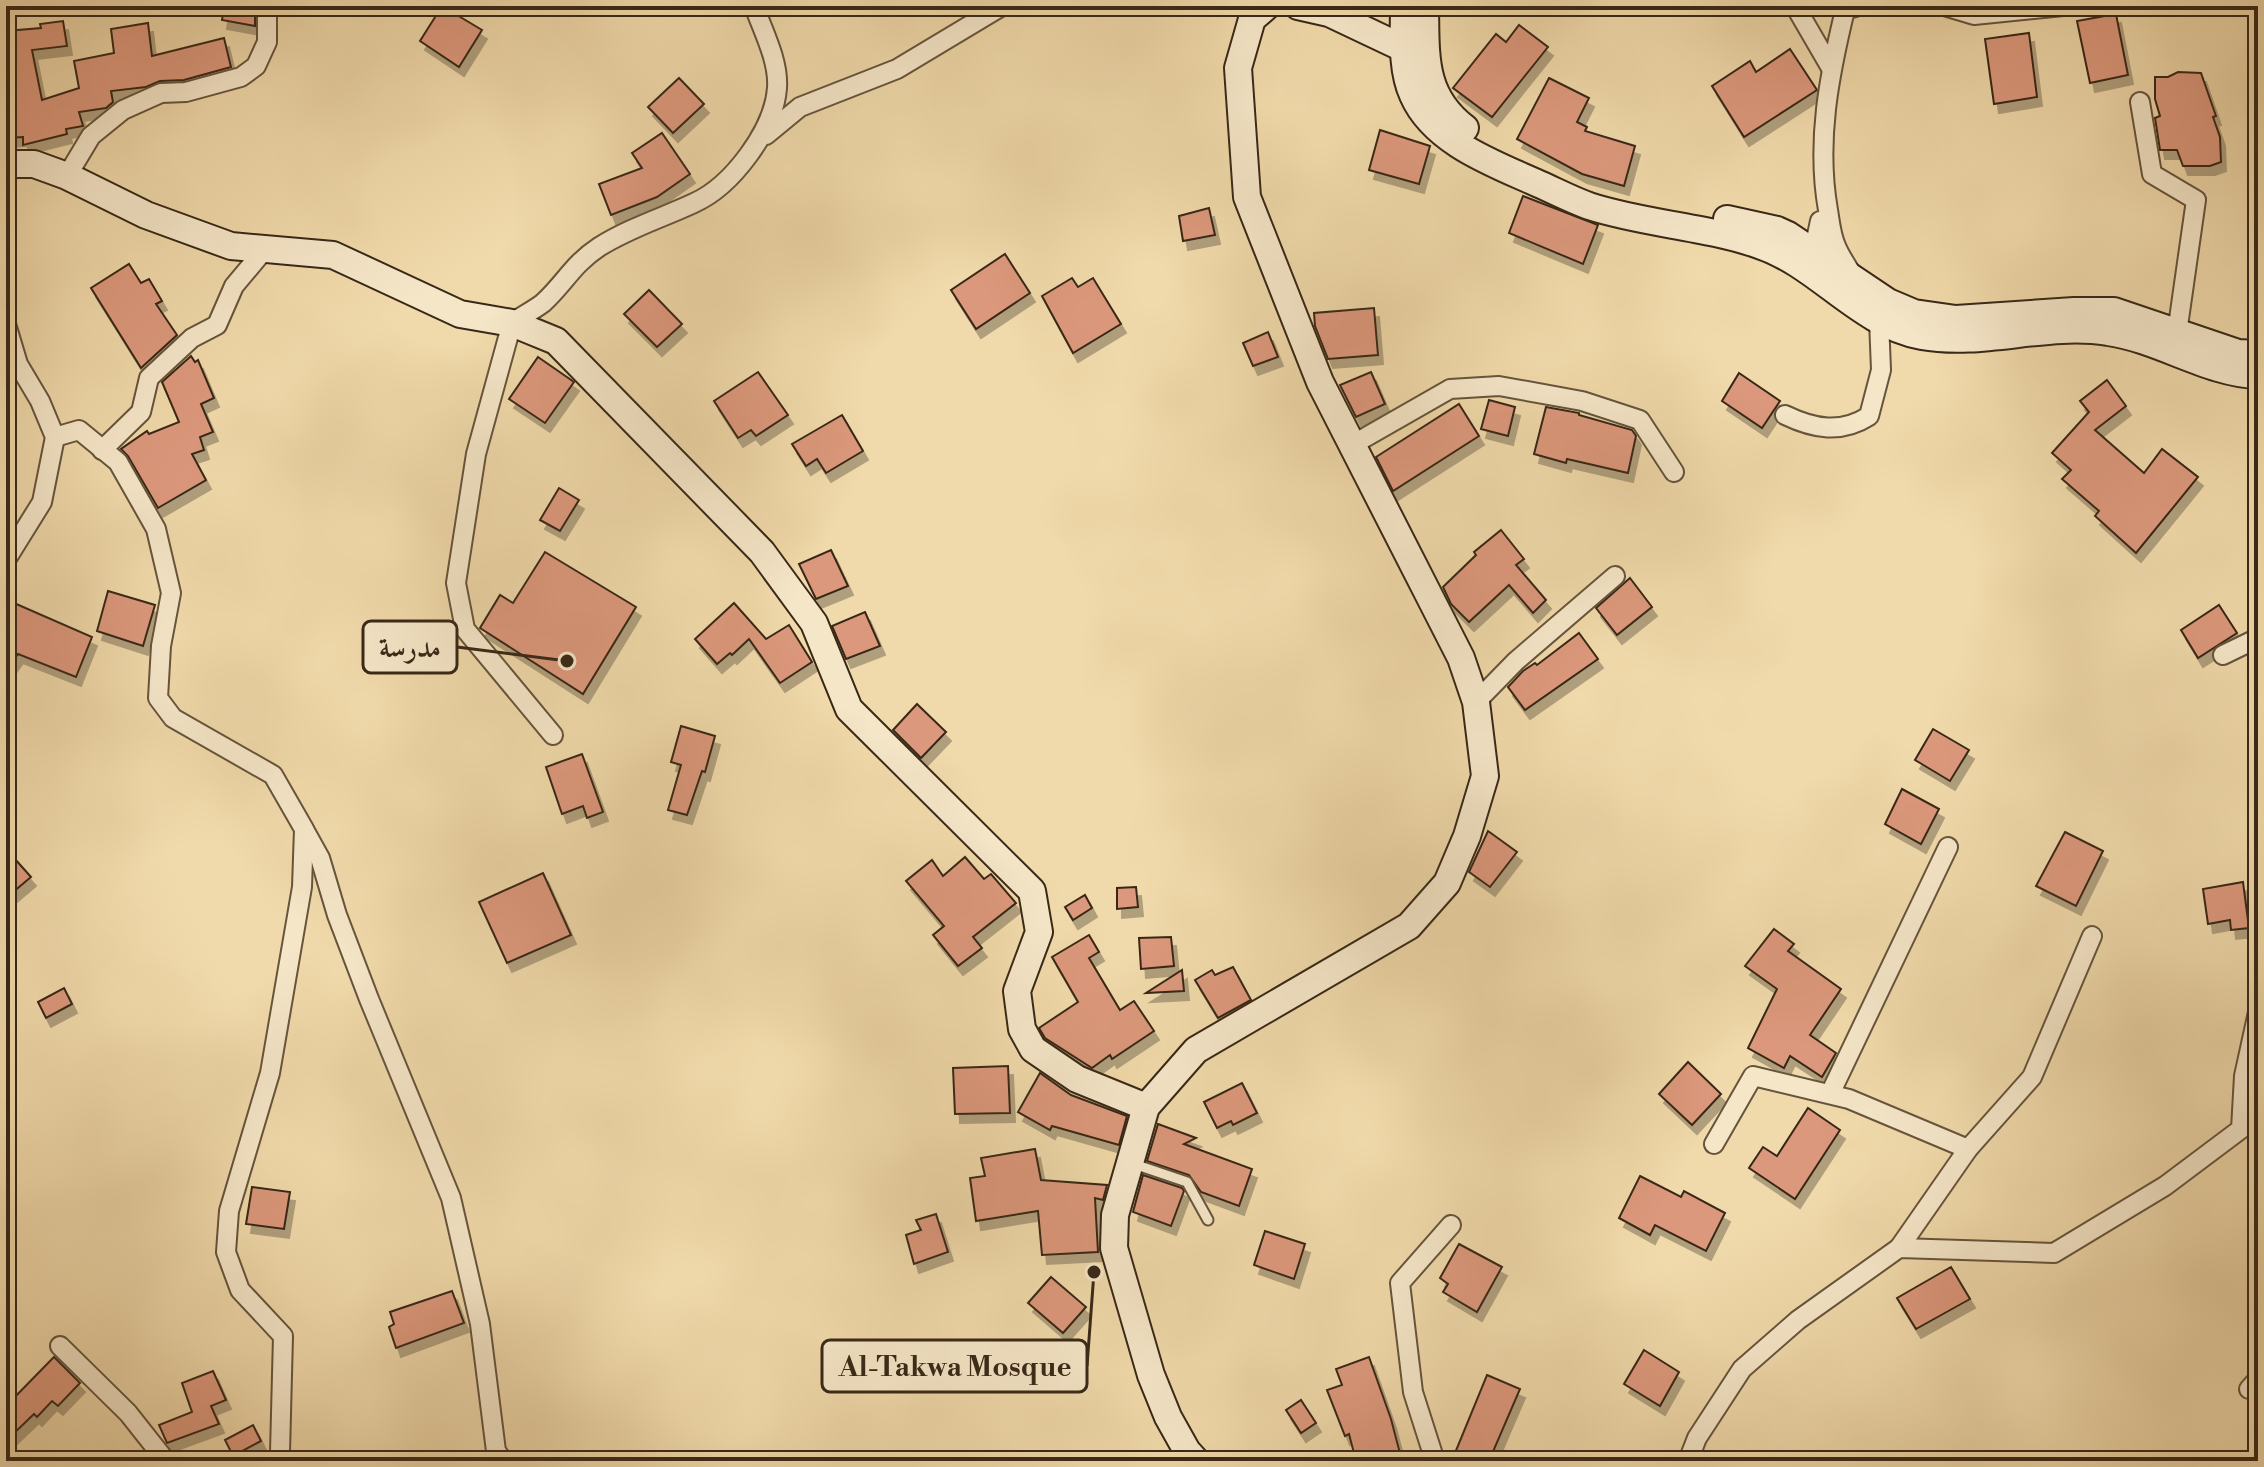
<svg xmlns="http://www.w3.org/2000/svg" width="2264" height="1467" viewBox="0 0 2264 1467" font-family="'Libre Bodoni',Amiri,serif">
<defs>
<filter id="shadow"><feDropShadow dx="5" dy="9" stdDeviation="0" flood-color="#0004"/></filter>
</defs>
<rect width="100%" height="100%" fill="#f0d9aa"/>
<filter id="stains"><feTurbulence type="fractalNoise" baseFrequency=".0025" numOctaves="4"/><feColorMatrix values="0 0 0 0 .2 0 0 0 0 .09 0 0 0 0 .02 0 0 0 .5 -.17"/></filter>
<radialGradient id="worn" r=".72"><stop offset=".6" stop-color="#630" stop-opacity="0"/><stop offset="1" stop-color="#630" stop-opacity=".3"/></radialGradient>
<g fill="#dc987b" stroke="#382817" stroke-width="2" filter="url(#shadow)">
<polygon points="224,6 255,6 255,26 222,20"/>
<polygon points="442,6 482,30 459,67 420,41"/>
<polygon points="2116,14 2128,75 2090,83 2077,21"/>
<polygon points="63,21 67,46 32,50 42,100 79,88 74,61 114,53 111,29 148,23 152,56 224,38 231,67 184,80 160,81 146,87 111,91 113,102 106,108 79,112 83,126 66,129 67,134 23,145 23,137 6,138 6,31 41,28 40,24"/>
<polygon points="1519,25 1548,47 1492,117 1453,88 1496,34 1506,42"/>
<polygon points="2029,33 2037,97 1994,104 1985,39"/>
<polygon points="1790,49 1817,90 1744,137 1712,86 1750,61 1756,72"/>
<polygon points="2178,72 2201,73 2216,116 2213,117 2220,137 2221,162 2210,166 2183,166 2177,150 2160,150 2155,118 2160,116 2155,99 2155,77 2168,77"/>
<polygon points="679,78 704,104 673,133 648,107"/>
<polygon points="1549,78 1589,98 1577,122 1587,127 1585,131 1635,146 1624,186 1582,174 1517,139"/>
<polygon points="1380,130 1430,146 1419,184 1369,170"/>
<polygon points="662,133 690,174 657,197 611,215 599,184 642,168 632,153"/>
<polygon points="1523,196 1598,225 1583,264 1509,233"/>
<polygon points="1209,208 1215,235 1183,241 1179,216"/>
<polygon points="1005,254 1030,293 976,329 951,290"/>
<polygon points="129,264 141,283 149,279 162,301 156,304 177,335 141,368 91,288"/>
<polygon points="1072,278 1078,287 1093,278 1121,324 1073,353 1042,296"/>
<polygon points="649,290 682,324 657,347 624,314"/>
<polygon points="1374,308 1378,355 1328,359 1315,326 1314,313"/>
<polygon points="1268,332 1278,357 1253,366 1243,343"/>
<polygon points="191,356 195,362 198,360 214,398 201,404 213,432 200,437 204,450 192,454 206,480 158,508 128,456 121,449 147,431 149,434 179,422 162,382"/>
<polygon points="538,357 574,382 545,423 509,399"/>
<polygon points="758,372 788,415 756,436 751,430 738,438 714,401"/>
<polygon points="1371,372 1385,404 1356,417 1340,385"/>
<polygon points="1739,373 1780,401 1762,428 1722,401"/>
<polygon points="2107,380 2126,406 2095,430 2144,473 2162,449 2198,477 2136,553 2095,516 2099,511 2062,479 2071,470 2052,453 2089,412 2080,401"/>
<polygon points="1489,400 1515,407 1508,436 1481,429"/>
<polygon points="1459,404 1479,436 1393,491 1376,457"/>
<polygon points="1546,407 1579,413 1579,415 1632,430 1636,436 1628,473 1567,459 1566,463 1534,454"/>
<polygon points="842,415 863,451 826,473 817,459 806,466 792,444"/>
<polygon points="559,488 579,500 560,531 540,520"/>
<polygon points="1501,530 1524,559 1516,565 1546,600 1533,613 1509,585 1469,622 1451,604 1443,587 1476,555 1474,552"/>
<polygon points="831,550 848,586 816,599 799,564"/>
<polygon points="545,552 636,607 583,694 480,628 500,595 513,603"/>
<polygon points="1630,578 1652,607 1617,635 1596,608"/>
<polygon points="108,591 155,605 143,646 97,631"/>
<polygon points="14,603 92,637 76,677 18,654 6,671 6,622"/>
<polygon points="734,603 766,639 789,625 812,662 780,683 749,639 732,655 730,653 717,664 695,639"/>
<polygon points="2219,605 2237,633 2198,658 2181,630"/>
<polygon points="865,612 880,646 846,659 832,626"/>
<polygon points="1579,633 1598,659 1525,710 1508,687 1523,671 1535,663 1537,665"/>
<polygon points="917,704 946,732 921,758 893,730"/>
<polygon points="681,726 715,736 705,772 702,771 687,815 668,810 681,765 671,762"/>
<polygon points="1933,729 1969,750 1950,781 1915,760"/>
<polygon points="582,754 603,812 587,818 583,806 562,814 546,767"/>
<polygon points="1902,789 1939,809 1921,844 1885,824"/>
<polygon points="1488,831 1517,852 1490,887 1469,872"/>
<polygon points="2065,832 2103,851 2076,906 2036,886"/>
<polygon points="6,849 31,877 6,898"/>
<polygon points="965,857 984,879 991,874 1016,903 973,937 982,948 958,966 933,935 944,926 906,881 932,860 943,876"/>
<polygon points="543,873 571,935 507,963 479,902"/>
<polygon points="2243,882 2249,928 2231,930 2230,920 2208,924 2203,889"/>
<polygon points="1136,887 1138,907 1117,909 1117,888"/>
<polygon points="1085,895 1092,908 1073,920 1065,907"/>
<polygon points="1774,929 1794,944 1788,951 1841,989 1810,1035 1836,1053 1822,1077 1790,1056 1784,1068 1748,1048 1777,989 1745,966"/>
<polygon points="1089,935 1099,952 1089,958 1120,1010 1134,1001 1154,1031 1112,1059 1110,1055 1092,1068 1045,1038 1039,1028 1078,1002 1052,957"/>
<polygon points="1171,937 1174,966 1141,969 1139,938"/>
<polygon points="1233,967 1251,1000 1218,1018 1195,980 1212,970 1215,975"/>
<polygon points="1182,970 1184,991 1146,993"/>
<polygon points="64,988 72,1004 46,1018 38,1002"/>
<polygon points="1688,1062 1721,1094 1692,1125 1659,1094"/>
<polygon points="1008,1066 1010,1113 955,1114 953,1068"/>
<polygon points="1040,1073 1071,1095 1127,1116 1119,1145 1052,1126 1050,1130 1018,1112"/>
<polygon points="1242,1083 1257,1113 1233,1125 1231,1121 1217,1128 1204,1102"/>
<polygon points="1808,1108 1840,1130 1795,1199 1749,1168 1763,1147 1777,1156"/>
<polygon points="1158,1124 1196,1138 1184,1144 1252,1169 1239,1206 1201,1192 1189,1175 1147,1161"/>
<polygon points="1035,1149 1041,1180 1107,1185 1103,1200 1095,1198 1098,1252 1042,1255 1038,1211 976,1221 970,1178 985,1176 981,1158"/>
<polygon points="1143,1175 1182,1188 1184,1191 1171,1226 1133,1212"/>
<polygon points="1640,1176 1681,1197 1684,1191 1725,1213 1706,1251 1655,1225 1650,1235 1619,1218"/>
<polygon points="252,1187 290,1192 284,1229 246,1224"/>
<polygon points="936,1214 948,1252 914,1264 906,1235 921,1230 916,1220"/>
<polygon points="1265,1231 1305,1244 1294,1279 1254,1265"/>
<polygon points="1459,1244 1502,1267 1477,1312 1443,1292 1448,1284 1440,1278"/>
<polygon points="1951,1267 1970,1299 1916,1329 1897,1298"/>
<polygon points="1051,1277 1086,1307 1063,1333 1028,1303"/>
<polygon points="452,1291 464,1323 396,1348 389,1327 394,1324 390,1312"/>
<polygon points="1644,1350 1679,1372 1660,1406 1624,1384"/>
<polygon points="54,1357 80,1383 58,1406 52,1401 37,1417 34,1414 6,1441 6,1406"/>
<polygon points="1369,1357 1391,1419 1402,1461 1356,1461 1349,1434 1345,1436 1327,1390 1342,1385 1336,1369"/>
<polygon points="213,1371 226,1400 211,1406 219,1424 167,1443 159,1425 192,1412 182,1383"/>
<polygon points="1487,1375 1520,1389 1489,1461 1476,1461 1455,1453"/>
<polygon points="1301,1400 1316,1423 1301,1433 1286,1410"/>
<polygon points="253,1425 261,1441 233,1456 225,1440"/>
</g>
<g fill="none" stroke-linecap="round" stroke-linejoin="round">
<g stroke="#66543c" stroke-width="13">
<polyline id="lane" points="1131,1163 1187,1182 1208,1220"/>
</g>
<g stroke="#66543c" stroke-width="22">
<g id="street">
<polyline points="1795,6 1831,68"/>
<polyline points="1944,6 1974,15 2063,6"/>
<polyline points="2140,102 2152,174 2196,200 2177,333"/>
<polyline points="766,135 800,107 897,69 1002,6"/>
<polyline points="67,176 91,136 123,110 161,93 186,92 241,77 256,66 267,42 267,6"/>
<polyline points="1819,262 1817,235 1820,221"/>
<path d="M1851,273c-5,-9 -11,-17 -15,-27 -5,-11 -6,-24 -8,-36 -12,-68 1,-134 17,-200l14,-4"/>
<polyline points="6,324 18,364 40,401 55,437 42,502 6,560"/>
<path d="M1785,415c29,14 56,19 84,1l12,-46 -2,-50"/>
<polyline points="55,437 79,430 118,462 156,529 171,593 161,646 158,698 173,718 273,775 304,829 302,887 270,1073 229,1211 226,1252 240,1290 283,1336 280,1452 282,1461"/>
<polyline points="1352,445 1450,389 1499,386 1582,401 1640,420 1674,472"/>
<polyline points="102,450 141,412 149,378 192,338 217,325 234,286 265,249"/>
<polyline points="2223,655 2258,638"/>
<polyline points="1476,702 1516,661 1615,576"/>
<path d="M553,735l-88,-106 -9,-46 20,-129 36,-131c10,-7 22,-13 31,-20 21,-19 30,-39 56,-56 30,-19 63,-29 95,-44 38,-17 80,-73 83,-115 2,-27 -14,-57 -23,-82"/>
<polyline points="305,831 320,858 337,915 369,999 451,1198 480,1324 496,1451 503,1461"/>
<polyline points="1830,1094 1948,847"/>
<polyline points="1714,1144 1753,1076 1849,1099 1968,1149"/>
<polyline points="1899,1248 1968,1149 2032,1077 2092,936"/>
<polyline points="60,1346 128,1413 166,1461"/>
<polyline points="2249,1389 2258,1379"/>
<polyline points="1435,1461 1413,1392 1400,1283 1451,1225"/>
<polyline points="1688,1461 1697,1438 1742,1369 1798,1320 1899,1248 2054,1253 2165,1186 2241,1129 2244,1076 2258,1012"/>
</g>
</g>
<g stroke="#382817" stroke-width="30">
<g id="secondary">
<polyline points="1298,6 1329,13 1405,49 1417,51"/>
<path d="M1404,6c0,29 -3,63 9,89 21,48 82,69 126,89 16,7 33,16 50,22 55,18 115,20 170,39 60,20 99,79 163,91 61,11 124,-14 186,-4 51,7 101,42 150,43"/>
<path d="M1425,6c1,50 -3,89 40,122"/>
<polyline points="6,164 34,164 67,176 146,215 231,246 333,255 460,314 512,323 556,341 762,552 814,623 849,709 1032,891 1039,932 1017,991 1022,1029 1033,1049 1077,1079 1146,1107"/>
<polyline points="1727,219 1777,230 1788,235 1888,302 1914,313 1956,319 2074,311 2114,311 2238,353 2258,354"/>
<polyline points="1196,1461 1187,1451 1168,1417 1151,1375 1114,1248 1115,1215 1146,1107 1196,1050 1409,926 1447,883 1467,836 1485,776 1476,702 1461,658 1320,382 1247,197 1238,68 1252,19 1267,6"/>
</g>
</g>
<use href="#lane" stroke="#f5e6c8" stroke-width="9"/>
<use href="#street" stroke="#f5e6c8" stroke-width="18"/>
<use href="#secondary" stroke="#f5e6c8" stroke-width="26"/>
</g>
<path fill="none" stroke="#382817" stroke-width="3" d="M567 661L457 647M1094 1272L1087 1366"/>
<g fill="#382817" stroke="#f5e6c8" stroke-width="3">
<circle cx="567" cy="661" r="8"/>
<circle cx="1094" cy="1272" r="8"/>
</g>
<g fill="#f5e6c8" stroke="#382817" stroke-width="3">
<rect x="363" y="621" width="94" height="52" rx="8"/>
<rect x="822" y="1340" width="265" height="52" rx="8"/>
</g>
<g font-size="28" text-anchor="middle" font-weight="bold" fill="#382817">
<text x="410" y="657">مدرسة</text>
<text x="955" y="1376">Al-Takwa Mosque</text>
</g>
<rect width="2264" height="1467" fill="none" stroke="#f0d9aa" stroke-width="32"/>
<rect x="8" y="8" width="2248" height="1451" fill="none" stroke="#382817" stroke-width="4"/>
<rect x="16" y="16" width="2232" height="1435" fill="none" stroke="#382817" stroke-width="2"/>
<rect width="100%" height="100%" filter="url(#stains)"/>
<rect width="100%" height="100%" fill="url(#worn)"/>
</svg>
